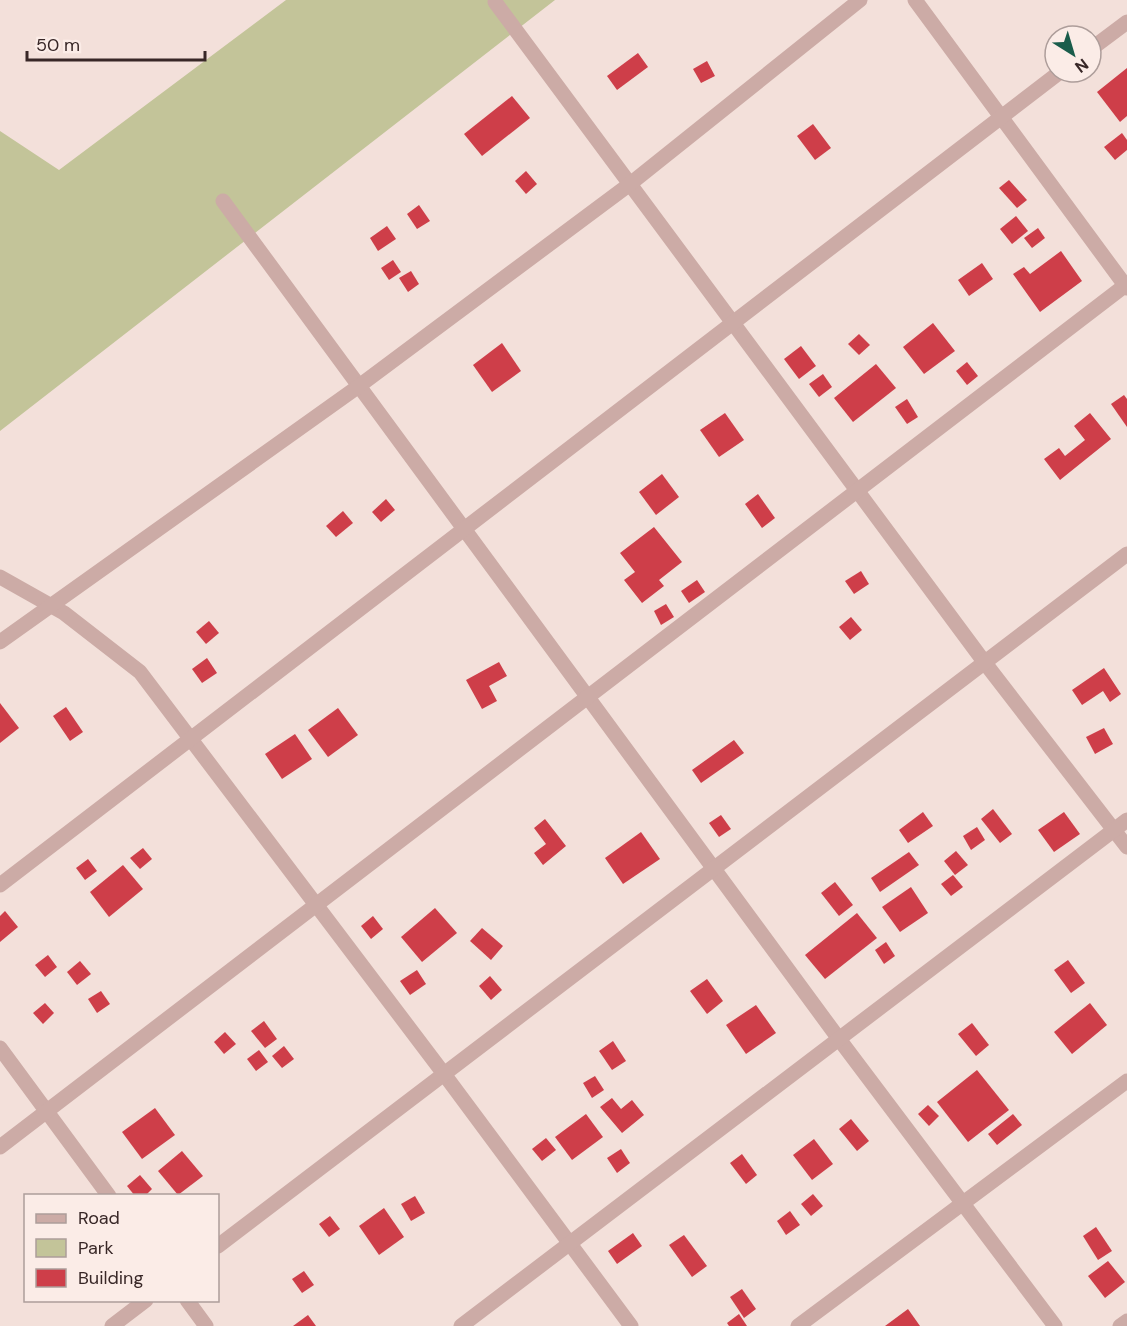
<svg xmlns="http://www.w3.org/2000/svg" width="1127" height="1326" viewBox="0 0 1127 1326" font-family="'DM Sans',sans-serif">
<rect width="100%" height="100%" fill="#f3e0da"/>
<polygon fill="#c3c499" points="286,0 555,0 0,431 0,131 59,170"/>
<g fill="#ce3e49">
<polygon points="638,53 648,67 617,90 607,76"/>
<polygon points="707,61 715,76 701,83 693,69"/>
<polygon points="1127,68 1127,116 1120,122 1097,92"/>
<polygon points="512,96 530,118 482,156 464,134"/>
<polygon points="813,124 831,148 815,160 797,136"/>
<polygon points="1122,133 1127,140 1127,150 1115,160 1104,147"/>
<polygon points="526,171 537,184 526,194 515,181"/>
<polygon points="1009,180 1027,200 1017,208 999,188"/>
<polygon points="419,205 430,221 417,229 407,214"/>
<polygon points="1016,216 1028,231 1012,244 1000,229"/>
<polygon points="387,226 396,239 378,251 370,238"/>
<polygon points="1038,228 1045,238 1032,248 1024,238"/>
<polygon points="1061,251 1082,281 1040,312 1013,274 1024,267 1030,274"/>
<polygon points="393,260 401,272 389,280 381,268"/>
<polygon points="982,263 993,279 969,296 958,280"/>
<polygon points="411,271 419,284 408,292 399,278"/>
<polygon points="933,323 955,351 924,374 903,347"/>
<polygon points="859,334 870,345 859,355 848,344"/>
<polygon points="502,343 521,371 492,392 473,365"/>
<polygon points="801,346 816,366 799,379 784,359"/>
<polygon points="967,362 978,376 967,385 956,371"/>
<polygon points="876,364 896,388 853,422 834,398"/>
<polygon points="823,374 832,387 819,397 809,384"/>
<polygon points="1124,395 1127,399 1127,427 1111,404"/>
<polygon points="907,399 918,417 907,424 895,407"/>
<polygon points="725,413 744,440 719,457 700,430"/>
<polygon points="1090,413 1111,439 1060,480 1044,459 1059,448 1065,456 1085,440 1074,426"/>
<polygon points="662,474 679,497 656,515 639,492"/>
<polygon points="758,494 775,518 762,528 745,504"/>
<polygon points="386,499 395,510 381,522 372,512"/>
<polygon points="343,511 353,523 336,537 326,526"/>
<polygon points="654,527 682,562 659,580 664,586 642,603 624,580 635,572 620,553"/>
<polygon points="861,571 869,584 854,594 845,581"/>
<polygon points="697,580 705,592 689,603 681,591"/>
<polygon points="666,604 674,617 661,625 654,611"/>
<polygon points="851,617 862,630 850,640 839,627"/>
<polygon points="209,621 219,633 206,644 196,632"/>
<polygon points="207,658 217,673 202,683 192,669"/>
<polygon points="499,662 507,676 489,686 497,701 482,709 466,680"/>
<polygon points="1104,668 1121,694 1110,702 1103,691 1082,705 1072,690"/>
<polygon points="0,703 19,728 0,743"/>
<polygon points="66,707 83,732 70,741 53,716"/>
<polygon points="338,708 358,735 328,757 308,730"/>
<polygon points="1104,728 1113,744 1095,754 1086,737"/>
<polygon points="295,734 312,759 282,779 265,754"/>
<polygon points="734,740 744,753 701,783 692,770"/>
<polygon points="993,809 1012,834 1000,843 981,819"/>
<polygon points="923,812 933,826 908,843 899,830"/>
<polygon points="1064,812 1080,834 1054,852 1038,830"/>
<polygon points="721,815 731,829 719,837 709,823"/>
<polygon points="545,819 566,846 543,865 534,853 546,844 534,828"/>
<polygon points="977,827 985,840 971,850 963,836"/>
<polygon points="641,832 660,859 623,884 605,858"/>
<polygon points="143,848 152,859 140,869 130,858"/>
<polygon points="956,851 968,865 955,875 944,861"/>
<polygon points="909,852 919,865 880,892 871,878"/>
<polygon points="88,859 97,871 85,880 76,868"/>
<polygon points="123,865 143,889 109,917 90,892"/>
<polygon points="953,875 963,887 951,896 941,884"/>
<polygon points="835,882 853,905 839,916 821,893"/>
<polygon points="911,887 928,913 900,932 882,907"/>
<polygon points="435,908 457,933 422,962 401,937"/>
<polygon points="5,911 18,927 0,942 0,916"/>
<polygon points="857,913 877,938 825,979 805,955"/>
<polygon points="373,916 383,929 371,939 361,926"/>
<polygon points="482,928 503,946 491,960 470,941"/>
<polygon points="886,942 895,956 884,964 875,950"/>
<polygon points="48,955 57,967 45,977 35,965"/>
<polygon points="1068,960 1085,983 1071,993 1054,970"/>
<polygon points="80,961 91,974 77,985 67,972"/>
<polygon points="417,970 426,984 410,995 400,981"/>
<polygon points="490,976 502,990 491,1000 479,986"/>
<polygon points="707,979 723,1001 707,1014 690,991"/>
<polygon points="101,991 110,1004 97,1013 88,999"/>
<polygon points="45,1003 54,1013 43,1024 33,1013"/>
<polygon points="1090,1003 1107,1025 1072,1054 1054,1032"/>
<polygon points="756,1005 776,1033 746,1054 726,1025"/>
<polygon points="264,1021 277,1039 265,1048 251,1031"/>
<polygon points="972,1023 989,1045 976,1056 958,1034"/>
<polygon points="225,1032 236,1044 224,1054 214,1042"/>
<polygon points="613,1041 626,1061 612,1070 599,1051"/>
<polygon points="284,1046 294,1059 282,1068 272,1056"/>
<polygon points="259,1050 268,1062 256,1071 247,1059"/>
<polygon points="977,1070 1009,1110 968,1142 937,1102"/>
<polygon points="595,1076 604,1090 592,1098 583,1083"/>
<polygon points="612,1098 621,1109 632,1100 644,1115 622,1133 600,1107"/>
<polygon points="928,1105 939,1116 929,1126 918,1114"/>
<polygon points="155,1108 175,1135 142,1159 122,1132"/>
<polygon points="586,1114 603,1137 572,1160 555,1137"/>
<polygon points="1013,1114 1022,1125 997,1145 988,1134"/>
<polygon points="851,1119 869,1141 857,1151 839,1129"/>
<polygon points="546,1138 556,1150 542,1161 532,1149"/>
<polygon points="814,1139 833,1164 812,1180 793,1155"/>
<polygon points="621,1149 630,1163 617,1173 607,1158"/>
<polygon points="182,1151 203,1176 178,1195 158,1171"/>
<polygon points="742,1154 757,1175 746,1184 730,1163"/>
<polygon points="140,1175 152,1189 145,1196 135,1196 127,1186"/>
<polygon points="813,1194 823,1206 811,1216 801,1204"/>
<polygon points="415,1196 425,1213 411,1221 401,1204"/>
<polygon points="384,1208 404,1237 379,1255 359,1226"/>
<polygon points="790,1211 800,1225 786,1235 777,1221"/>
<polygon points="330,1216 340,1229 329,1237 319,1224"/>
<polygon points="1096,1227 1112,1251 1098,1260 1083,1236"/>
<polygon points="633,1233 642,1246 617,1264 608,1251"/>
<polygon points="684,1235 707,1266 692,1277 669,1245"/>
<polygon points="1108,1261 1125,1282 1105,1298 1088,1276"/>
<polygon points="304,1271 314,1285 302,1293 292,1279"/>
<polygon points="742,1289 756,1309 744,1318 730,1297"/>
<polygon points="908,1309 920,1326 885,1326"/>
<polygon points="739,1314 747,1326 729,1326 727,1323"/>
<polygon points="308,1315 316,1326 293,1326"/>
</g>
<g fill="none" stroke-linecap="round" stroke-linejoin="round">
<g stroke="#ccaba6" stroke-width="15">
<polyline points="915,0 1127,288"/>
<polyline points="495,2 985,663 1127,847"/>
<polyline points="1091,49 1127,22"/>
<polyline points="223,201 839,1039 1055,1326"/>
<polyline points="0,577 64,613 140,672 444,1074 631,1326"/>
<polyline points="0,642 359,386 630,184 860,0"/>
<polyline points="0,885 1060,72"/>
<polyline points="0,1048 109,1196"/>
<polyline points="0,1147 1127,284"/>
<polyline points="218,1246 1127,554"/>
<polyline points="187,1300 206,1326"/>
<polyline points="112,1326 146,1300"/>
<polyline points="461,1326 1127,820"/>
<polyline points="798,1326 1127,1081"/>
<polyline points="1120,1326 1127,1321"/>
</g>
</g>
<rect x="24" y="1194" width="195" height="108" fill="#fbece7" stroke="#ad9d9a" stroke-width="1.5"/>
<rect x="36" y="1214" width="30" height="9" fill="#ccaba6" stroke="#ad9d9a" stroke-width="1.5"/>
<text x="78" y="1224" font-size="18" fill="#382727">Road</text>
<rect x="36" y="1239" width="30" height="18" fill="#c3c499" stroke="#ad9d9a" stroke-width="1.5"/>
<text x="78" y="1254" font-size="18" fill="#382727">Park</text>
<rect x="36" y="1269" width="30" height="18" fill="#ce3e49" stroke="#ad9d9a" stroke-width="1.5"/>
<text x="78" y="1284" font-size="18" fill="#382727">Building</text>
<g transform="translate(1073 54) rotate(143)"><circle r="28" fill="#fbece7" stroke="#ad9d9a" stroke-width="1.5"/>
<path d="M0-4.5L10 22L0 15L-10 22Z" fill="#1a5c4b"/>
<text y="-9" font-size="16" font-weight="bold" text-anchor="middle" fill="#382727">N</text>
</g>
<path d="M27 51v9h178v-9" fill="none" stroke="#382727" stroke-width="3"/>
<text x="36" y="51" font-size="18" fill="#382727" stroke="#fbece7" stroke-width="4.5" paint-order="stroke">50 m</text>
</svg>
